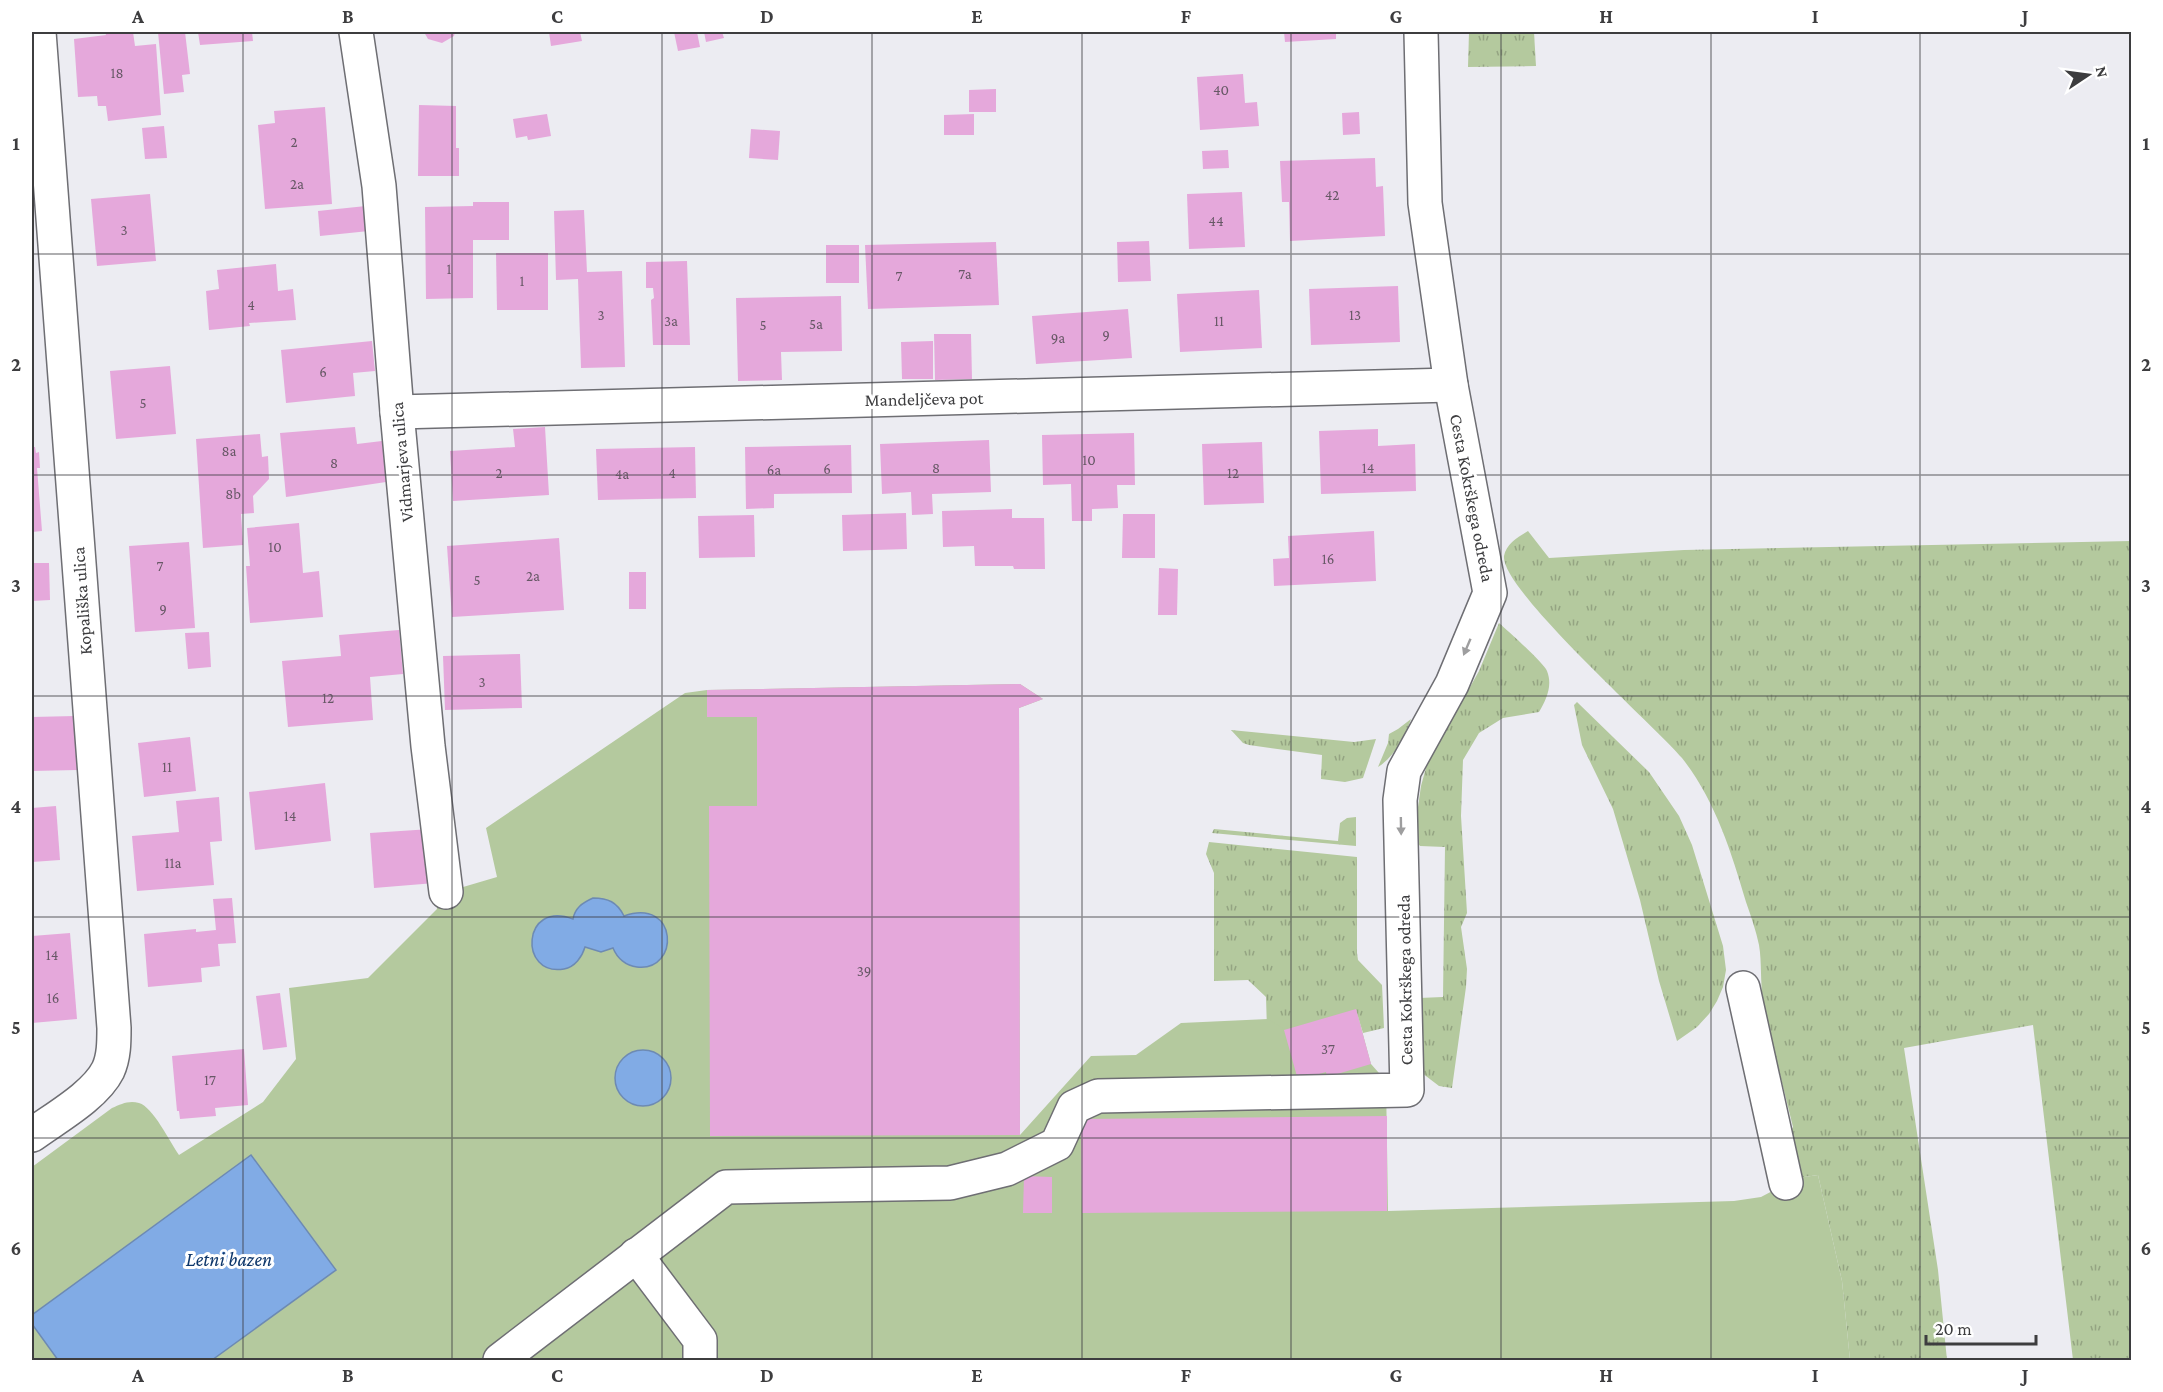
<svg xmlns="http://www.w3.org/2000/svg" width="2163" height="1392" viewBox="0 0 2163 1392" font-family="'Crimson Pro',serif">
<defs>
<pattern id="grass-tufts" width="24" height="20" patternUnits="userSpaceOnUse" patternTransform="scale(1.5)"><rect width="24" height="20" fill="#b4c99e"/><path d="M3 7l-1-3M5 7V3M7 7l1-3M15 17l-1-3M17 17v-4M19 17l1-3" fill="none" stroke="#94a482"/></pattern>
</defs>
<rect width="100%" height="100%" fill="#ececf2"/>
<g fill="url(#grass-tufts)">
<polygon points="1469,32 1534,32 1536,66 1468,67"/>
<path d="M1528,531l21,27 135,-8 447,-9v819h-58l-40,-335 -129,23 34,222 9,90h-97l-8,-79 -24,-106 -21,3 -9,-42 5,-9c-10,-42 -22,-85 -30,-128 -3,-18 -1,-36 -4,-54 -3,-14 -8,-29 -13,-43 -15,-51 -31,-102 -64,-144 -28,-33 -182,-169 -178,-202 2,-12 14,-19 24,-25z"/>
<path d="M1499,623c9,8 45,40 48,48 6,15 -1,29 -8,41l-36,6 -24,15 -16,27 -2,56 6,97 -6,14 6,42 -1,18 -14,101 -13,-2 -17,-13 -3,-75 24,-1 2,-150 -25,-1 -4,-5v-20l5,-35 6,-22 52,-93z"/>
<polygon points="1577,702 1649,772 1679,816 1692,845 1723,946 1726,970 1723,987 1717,1001 1709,1014 1697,1027 1677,1041 1659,981 1640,900 1613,809 1582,745 1574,705"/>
<path d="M1411,719c-6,18 -17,38 -33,48l10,-24 1,-9 9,-5z"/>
<polygon points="1231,730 1354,742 1376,739 1363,778 1345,782 1321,779 1322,755 1249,745 1243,743"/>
<polygon points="1356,817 1356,846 1212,833 1214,829 1338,841 1340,823 1347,818"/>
<polygon points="1209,842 1357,857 1357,953 1358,960 1382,985 1384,1028 1363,1033 1356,1010 1268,1063 1266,997 1248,980 1214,981 1214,873 1206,854"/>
</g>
<path fill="#b4c99e" d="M1020,684l23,15 -24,9 1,427 71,-79 45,-1 45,-32 87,-4 16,10 72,-20 15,55 15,17 2,130 346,-10 27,-4 36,-19 21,-3 24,106 8,79h-1818v-193l80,-59c9,-4 17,-8 27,-5 14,4 31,39 40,52l84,-53 33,-43 -7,-71 79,-10 69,-69 -1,-14 61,-18 -11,-49 199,-135 22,-3z"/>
<g fill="#81abe5" stroke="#6d8ab3" stroke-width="1.5">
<path d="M593,898c15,0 24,4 31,18 55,-19 56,56 13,51 -11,-1 -20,-9 -24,-19l-12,4 -16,-5c-3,10 -10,20 -21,22 -46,8 -42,-70 9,-50 2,-11 9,-16 20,-21z"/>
<circle cx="643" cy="1078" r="28"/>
<polygon points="251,1155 336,1270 212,1360 58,1360 32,1324 32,1315"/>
</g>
<g fill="#e5a8db">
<polygon points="105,32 133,32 135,46 156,44 161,115 108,121 106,106 98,106 97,96 78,97 74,39 106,35"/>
<polygon points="158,32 185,32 190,74 182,75 184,92 164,94"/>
<polygon points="198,32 252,32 253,41 200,45"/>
<polygon points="424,32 455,32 454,36 442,43 428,39"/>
<polygon points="549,32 580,32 582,41 551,46"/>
<polygon points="674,32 697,32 700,47 678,51"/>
<polygon points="704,32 722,32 724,38 706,42"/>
<polygon points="1284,32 1336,32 1336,39 1285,42"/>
<polygon points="1243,74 1245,103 1257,102 1259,126 1200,130 1197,77"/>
<polygon points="996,89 996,112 969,112 969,90"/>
<polygon points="419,105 456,106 456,148 459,148 459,176 418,176"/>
<polygon points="325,107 332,204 265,209 258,125 275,123 274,111"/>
<polygon points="1359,112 1360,134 1343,135 1342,113"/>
<polygon points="547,114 551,136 528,140 527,136 516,138 513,119"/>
<polygon points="974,114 974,135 944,135 944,115"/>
<polygon points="164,126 167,158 145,159 142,128"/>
<polygon points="751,129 780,131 778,160 749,158"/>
<polygon points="1228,150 1229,168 1203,169 1202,151"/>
<polygon points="1375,158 1376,187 1383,186 1385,236 1290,241 1289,202 1282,202 1280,161"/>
<polygon points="1242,192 1245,247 1189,249 1187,194"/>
<polygon points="150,194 156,261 97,266 91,199"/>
<polygon points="473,202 509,202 509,240 473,240 473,298 426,299 425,207 473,206"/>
<polygon points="366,206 369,231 320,236 318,211"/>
<polygon points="584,210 587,272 622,271 625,367 581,368 578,279 556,280 554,211"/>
<polygon points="1149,241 1151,281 1118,282 1117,242"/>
<polygon points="996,242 999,305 868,309 865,245"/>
<rect x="826" y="245" width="33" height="38"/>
<polygon points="496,253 548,253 548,310 497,310"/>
<polygon points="687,261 690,345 653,345 651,300 654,298 653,288 646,288 646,262"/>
<polygon points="276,264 278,291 293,289 296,320 249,323 250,326 209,330 206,291 219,289 217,270"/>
<polygon points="1398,286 1400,342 1311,345 1309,289"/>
<polygon points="1259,290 1262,348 1180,352 1177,294"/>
<polygon points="841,296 842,351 781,352 782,380 738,381 736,298"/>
<polygon points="1128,309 1132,358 1036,364 1032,316"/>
<polygon points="934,334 971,334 972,379 935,380"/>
<polygon points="372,341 375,371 353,373 355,396 286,403 281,350"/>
<polygon points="933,341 933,379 902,379 901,342"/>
<polygon points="170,366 176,434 116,439 110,371"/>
<polygon points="355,427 357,444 382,441 386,482 286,497 280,433"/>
<polygon points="545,427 549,495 453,501 450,451 515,447 513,429"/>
<polygon points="1378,429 1378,446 1415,444 1416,491 1321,494 1319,431"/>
<polygon points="1134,433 1135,485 1117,485 1118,508 1092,509 1092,521 1072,521 1071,484 1043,485 1042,435"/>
<polygon points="260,434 262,457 268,456 269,479 253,496 254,513 241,514 243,545 203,548 196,439"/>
<polygon points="989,440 991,492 932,494 933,514 912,515 911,492 882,494 880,444"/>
<polygon points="1262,442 1264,503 1204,505 1202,444"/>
<polygon points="851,445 852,493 774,494 774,508 746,509 745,447"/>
<polygon points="32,447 35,447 36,453 39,452 40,468 37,468 42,531 32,532"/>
<polygon points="695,447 696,498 598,500 596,449"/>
<polygon points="1012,509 1012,518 1044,518 1045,569 1014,569 1013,566 975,566 974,546 943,547 942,511"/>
<polygon points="906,513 907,549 843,551 842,515"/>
<polygon points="1123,514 1155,514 1155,558 1122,558"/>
<polygon points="754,515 755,557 699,558 698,516"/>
<polygon points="299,523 303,573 319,571 323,617 250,623 246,566 250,566 247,528"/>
<polygon points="1374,531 1376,581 1274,586 1273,559 1289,558 1288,536"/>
<polygon points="559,538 564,610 452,617 447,546"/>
<polygon points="189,542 195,628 135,632 129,546"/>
<polygon points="32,563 49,563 50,600 32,601"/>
<polygon points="1159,568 1178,569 1177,615 1158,615"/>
<rect x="629" y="572" width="17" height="37"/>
<polygon points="399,630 403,674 370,677 373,720 288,727 282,661 341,656 339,635"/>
<polygon points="209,632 211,667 188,669 185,633"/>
<polygon points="520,654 522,708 445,710 443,656"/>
<polygon points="1020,684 1043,699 1019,708 1020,1135 710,1136 709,806 757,806 757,717 707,717 707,690"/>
<polygon points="75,716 77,770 32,771 32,717"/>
<polygon points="190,737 196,791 144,797 138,743"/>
<polygon points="325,783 331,841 255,850 249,792"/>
<polygon points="219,797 222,841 210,842 214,885 137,891 132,836 179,832 176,801"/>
<polygon points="56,806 60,860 32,862 32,808"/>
<polygon points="431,829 435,883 374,888 370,833"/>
<polygon points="232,898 236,943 218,944 220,966 201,968 202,982 148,987 144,934 196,929 196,932 216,930 213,899"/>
<polygon points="70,933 77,1019 32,1023 32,936"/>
<polygon points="280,993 287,1047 263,1050 256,996"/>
<polygon points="1356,1009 1371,1064 1327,1077 1326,1072 1298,1080 1284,1030"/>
<polygon points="244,1049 248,1105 215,1108 216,1116 180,1119 179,1111 177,1111 172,1056"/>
<polygon points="1387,1116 1387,1211 1082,1213 1081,1119"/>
<polygon points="1024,1176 1052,1177 1052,1213 1023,1213"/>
</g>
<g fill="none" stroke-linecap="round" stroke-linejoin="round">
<g stroke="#6e6e73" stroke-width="36">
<g id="minor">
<polyline points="356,32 379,186 397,412 428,746 446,892"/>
<polyline points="397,412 1451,385"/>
<polyline points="1743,988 1786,1183"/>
<path d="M32,1135c23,-17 63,-39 76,-65 6,-13 6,-28 6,-42l-75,-996"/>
<polyline points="636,1255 700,1340 700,1360"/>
<polyline points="500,1360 726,1187 950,1183 1007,1169 1057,1144 1074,1107 1098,1096 1407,1090 1400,800 1404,771 1452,684 1490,593 1451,385 1425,203 1421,32"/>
</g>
</g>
<use href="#minor" stroke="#fff" stroke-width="33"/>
</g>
<defs><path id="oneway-solid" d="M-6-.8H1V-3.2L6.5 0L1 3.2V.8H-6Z" transform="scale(1.5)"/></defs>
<g fill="#9e9e9f">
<use href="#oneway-solid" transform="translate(1467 647) rotate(113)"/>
<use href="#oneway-solid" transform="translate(1401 826) rotate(89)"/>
</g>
<path fill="none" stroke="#3d3d3f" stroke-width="1.5" stroke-opacity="0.55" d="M243,32v1328M452,32v1328M662,32v1328M872,32v1328M1082,32v1328M1291,32v1328M1501,32v1328M1711,32v1328M1920,32v1328M32,254h2100M32,475h2100M32,696h2100M32,917h2100M32,1138h2100"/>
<g text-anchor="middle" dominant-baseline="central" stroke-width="6" stroke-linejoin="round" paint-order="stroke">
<g font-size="15" fill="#675866">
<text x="117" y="73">18</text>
<text x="1221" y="90">40</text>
<text x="294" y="142">2</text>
<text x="297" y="184">2a</text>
<text x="1332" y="195">42</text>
<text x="1216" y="221">44</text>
<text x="124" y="230">3</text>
<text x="449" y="269">1</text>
<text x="965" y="274">7a</text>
<text x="899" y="276">7</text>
<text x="522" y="281">1</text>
<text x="251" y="305">4</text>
<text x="601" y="315">3</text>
<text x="1355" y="315">13</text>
<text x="671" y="321">3a</text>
<text x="1219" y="321">11</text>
<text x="816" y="324">5a</text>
<text x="763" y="325">5</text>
<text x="1106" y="335">9</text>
<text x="1058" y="338">9a</text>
<text x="323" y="372">6</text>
<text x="143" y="403">5</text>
<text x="229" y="451">8a</text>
<text x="1089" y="460">10</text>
<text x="334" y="463">8</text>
<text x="936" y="468">8</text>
<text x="1368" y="468">14</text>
<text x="827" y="469">6</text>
<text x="774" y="470">6a</text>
<text x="499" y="473">2</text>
<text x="672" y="473">4</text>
<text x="1233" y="473">12</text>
<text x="622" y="474">4a</text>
<text x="233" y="494">8b</text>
<text x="275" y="547">10</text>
<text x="1328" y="559">16</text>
<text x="160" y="566">7</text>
<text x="533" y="576">2a</text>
<text x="477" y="580">5</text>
<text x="163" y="609">9</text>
<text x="482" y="682">3</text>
<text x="328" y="698">12</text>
<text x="167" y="767">11</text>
<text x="290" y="816">14</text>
<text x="173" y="863">11a</text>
<text x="52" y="955">14</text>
<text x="864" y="971">39</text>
<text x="53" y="998">16</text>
<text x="1328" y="1049">37</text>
<text x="210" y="1080">17</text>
</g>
<g font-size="18" fill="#3d3d3f" stroke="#fff">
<text transform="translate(924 399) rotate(-1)">Mandeljčeva pot</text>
<text transform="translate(402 462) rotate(-95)">Vidmarjeva ulica</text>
<text transform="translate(1472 498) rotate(79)">Cesta Kokrškega odreda</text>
<text transform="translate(82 601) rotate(-94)">Kopališka ulica</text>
<text transform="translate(1405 980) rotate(-91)">Cesta Kokrškega odreda</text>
</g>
<g font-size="20" font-style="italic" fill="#0e376b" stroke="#fff">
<text x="229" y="1259">Letni bazen</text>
</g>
</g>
<rect width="2163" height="1392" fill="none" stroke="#ffffff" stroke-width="66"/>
<g transform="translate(2088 75) rotate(77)" stroke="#ffffff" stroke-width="4.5" paint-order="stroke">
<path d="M0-4.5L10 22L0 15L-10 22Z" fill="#3d3d3f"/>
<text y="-9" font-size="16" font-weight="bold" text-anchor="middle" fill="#3d3d3f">N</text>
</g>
<path d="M1926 1335v9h110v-9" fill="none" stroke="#3d3d3f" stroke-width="3"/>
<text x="1935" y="1335" font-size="18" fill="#3d3d3f" stroke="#ffffff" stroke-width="4.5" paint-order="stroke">20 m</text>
<rect x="33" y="33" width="2097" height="1326" fill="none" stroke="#3d3d3f" stroke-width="2"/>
<g font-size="20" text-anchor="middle" font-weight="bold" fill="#3d3d3f">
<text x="138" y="23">A</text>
<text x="348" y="23">B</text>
<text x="557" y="23">C</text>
<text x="767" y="23">D</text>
<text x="977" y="23">E</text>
<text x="1186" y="23">F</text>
<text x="1396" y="23">G</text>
<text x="1606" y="23">H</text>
<text x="1815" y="23">I</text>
<text x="2025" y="23">J</text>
<text x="16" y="150">1</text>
<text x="2146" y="150">1</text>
<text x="16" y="371">2</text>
<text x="2146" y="371">2</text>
<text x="16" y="592">3</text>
<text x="2146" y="592">3</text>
<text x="16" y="813">4</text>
<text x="2146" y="813">4</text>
<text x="16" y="1034">5</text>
<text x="2146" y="1034">5</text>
<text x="16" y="1255">6</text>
<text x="2146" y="1255">6</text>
<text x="138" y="1382">A</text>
<text x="348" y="1382">B</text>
<text x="557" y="1382">C</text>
<text x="767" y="1382">D</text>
<text x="977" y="1382">E</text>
<text x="1186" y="1382">F</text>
<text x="1396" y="1382">G</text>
<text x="1606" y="1382">H</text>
<text x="1815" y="1382">I</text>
<text x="2025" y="1382">J</text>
</g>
</svg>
